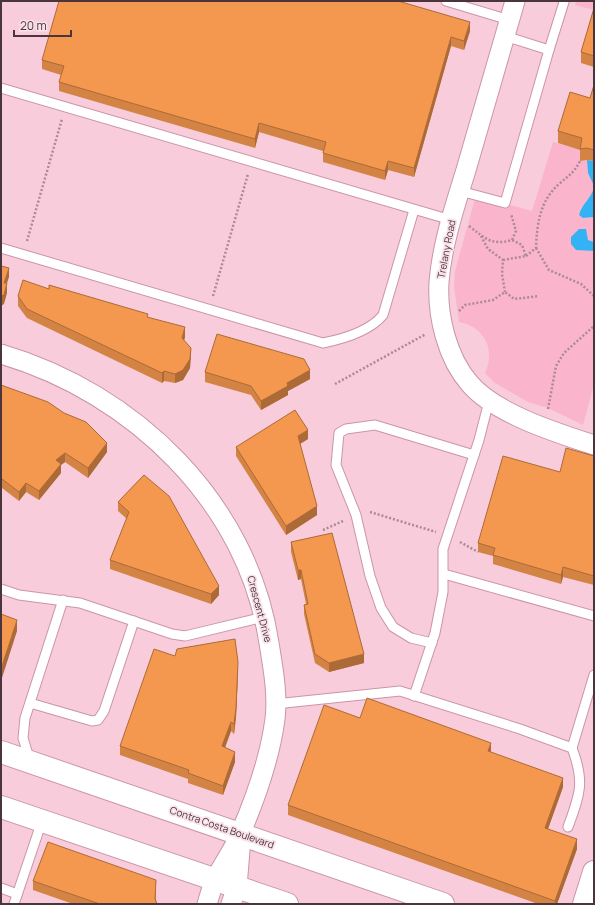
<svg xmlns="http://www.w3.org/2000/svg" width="595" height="905" viewBox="0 0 595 905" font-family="Manrope,sans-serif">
<rect width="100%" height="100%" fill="#f9ccdb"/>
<g fill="#fab5cd">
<polygon points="576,1 594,1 594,10 575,5"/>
<path d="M553,142l29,8 -2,11 7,-1 1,13 6,13 -1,7 -12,15 -2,7 5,3 10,-1v25l-6,-2 -1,11h7v134l-11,40 -35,-17 -20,-6 -33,-19 -10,-10c11,-24 -1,-46 -26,-51l-5,-36 1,-15 21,-76 56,16z"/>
</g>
<g fill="#34b3f4">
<polygon points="587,160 594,161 594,186 588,173"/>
<path d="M594,187v30l-11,1 -4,-3c3,-12 13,-17 15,-28z"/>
<polygon points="579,229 586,229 588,240 594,242 594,251 576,250 571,244 571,237"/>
</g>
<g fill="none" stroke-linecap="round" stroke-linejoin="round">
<g stroke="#ca95a8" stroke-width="11">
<g id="lane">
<polyline points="446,1 509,20"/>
<polyline points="549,50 564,2"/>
<polyline points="1,88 451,220"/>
<polyline points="460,191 505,203 549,50 505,36"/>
<path d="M1,248l322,95c20,-4 46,-11 60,-28l31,-105"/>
<polyline points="444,574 594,616"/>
<polyline points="1,589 19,595 80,603 172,634 185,636 264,617"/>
<polyline points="432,643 411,638 393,627 381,608 370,576 356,515 336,465 339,433 346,429 375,425 474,455"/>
<polyline points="414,696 435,633 443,592 443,549 479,440 489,401"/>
<polyline points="30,703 92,721 98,720 104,711 134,621"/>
<path d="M275,704l125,-13 120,38 52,19c13,34 8,46 -4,79"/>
<polyline points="572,748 594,675"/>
<polyline points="30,761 23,738 25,718 63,600"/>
<polyline points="1,888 17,894"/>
<polyline points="14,904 42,821"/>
</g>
</g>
<g stroke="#ca95a8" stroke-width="21">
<g id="street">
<path d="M515,1c-16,56 -33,113 -49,169 -11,36 -24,74 -27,112 -2,34 8,76 31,102 26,30 87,49 124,61"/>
<path d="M1,354c133,39 247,149 268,289 4,25 9,51 6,76 -5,38 -19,78 -34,113 -6,16 -17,30 -25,46 -4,8 -6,17 -9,26"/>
<polyline points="231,904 237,887 241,838"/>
</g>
</g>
<g stroke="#ca95a8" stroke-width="24">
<g id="secondary">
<polyline points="1,752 443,904"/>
<polyline points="1,807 287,904"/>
<polyline points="584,904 594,872"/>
</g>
</g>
<g stroke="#ab8995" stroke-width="2.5" stroke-dasharray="2 2" stroke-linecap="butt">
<path d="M469,226c16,12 22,20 43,14l4,-9 -5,-17"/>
<polyline points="481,236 488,249 503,260 502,274 505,292"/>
<polyline points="27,241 62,119"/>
<polyline points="536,248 549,270 581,284 594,296"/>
<path d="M526,256l10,-8c1,-25 4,-47 23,-64 9,-8 16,-12 21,-23"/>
<polyline points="503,260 526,256 522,245 512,240"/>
<polyline points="213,296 248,174"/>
<polyline points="459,311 465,305 493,300 505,292 514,299 539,296"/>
<polyline points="335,384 426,334"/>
<polyline points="548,409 556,366 564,353 594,326"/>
<polyline points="370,512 436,532"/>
<polyline points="323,530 343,521"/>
<polyline points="460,542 478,552"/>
</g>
<use href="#lane" stroke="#fff" stroke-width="9"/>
<use href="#street" stroke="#fff" stroke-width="19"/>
<use href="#secondary" stroke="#fff" stroke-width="22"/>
</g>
<g fill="#d38344">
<polygon points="594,8 594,67 581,63 581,52"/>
<polygon points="470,31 464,50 451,46 414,177 388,170 385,180 323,162 323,151 259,132 255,148 59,91 59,82 61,75 42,69 42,60"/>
<polygon points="594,85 594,161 587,160 580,161 580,150 558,143 558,131 590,98"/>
<polygon points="49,289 148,317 185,337 184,340 191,357 190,368 183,380 175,383 164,381 162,383 27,318 18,306 18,296"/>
<polygon points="205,372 310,379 288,391 288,395 261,410 251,395 205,382"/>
<polygon points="1,385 107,452 88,478 65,462 61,465 61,473 39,500 26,492 19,501 2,488 1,490"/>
<polygon points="308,439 300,444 317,515 286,535 236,456 236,447"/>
<polygon points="594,456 594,585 563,577 561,584 493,564 493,556 478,552 478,543 560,472"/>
<polygon points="144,475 219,595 211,604 110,569 110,560 127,519 118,511 118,502"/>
<polygon points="291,542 364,663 329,672 315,663 304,614 304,605 306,604 301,579 298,580 291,552"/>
<polygon points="175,656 238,671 236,717 234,734 231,731 225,748 235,762 223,795 188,783 188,779 120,755 120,746"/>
<polygon points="360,718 491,752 563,787 548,829 577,849 557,904 538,904 288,815 288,805"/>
<polygon points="33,881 156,889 156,900 157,904 73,904 33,890"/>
</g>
<g fill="#ac6a37">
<polygon points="470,22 470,31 464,50 464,41"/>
<polygon points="451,37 451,46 414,177 414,168"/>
<polygon points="259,123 259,132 255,148 255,139"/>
<polygon points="388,161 388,170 385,180 385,171"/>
<polygon points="9,268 9,277 4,292 4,283"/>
<polygon points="7,283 7,293 4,304 1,306 1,296"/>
<polygon points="185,327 185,337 182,348 182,338"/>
<polygon points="191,348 190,368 183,380 175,383 175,374"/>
<polygon points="310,370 310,379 288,391 288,395 261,410 261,401 287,383"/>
<polygon points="164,371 164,381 162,383 162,373"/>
<polygon points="308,430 308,439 298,445 298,436"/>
<polygon points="107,443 107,452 88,478 88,468"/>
<polygon points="65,453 65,462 61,465 61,473 39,500 39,491 56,460"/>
<polygon points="2,479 2,488 1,490 1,481"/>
<polygon points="26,483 26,492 19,501 19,492"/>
<polygon points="317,506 317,515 286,535 286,526"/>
<polygon points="563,567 563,577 561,584 561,575"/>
<polygon points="298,570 301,570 301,579 298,580"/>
<polygon points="219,586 219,595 211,604 211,594"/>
<polygon points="17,620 17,631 1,681 1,669"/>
<polygon points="364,654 364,663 329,672 329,663"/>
<polygon points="238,671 236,717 234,734 234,724"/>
<polygon points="231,722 231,731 222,755 222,746"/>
<polygon points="491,743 491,752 488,751"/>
<polygon points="235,752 235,762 223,795 223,786"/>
<polygon points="563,778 563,787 545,837 545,828"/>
<polygon points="577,839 577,849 557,904 555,904 555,901"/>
</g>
<g fill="#f5984f" stroke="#ac6a37">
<polygon points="59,1 398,1 470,22 464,41 451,37 414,168 388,161 385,171 323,153 326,142 259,123 255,139 59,82 64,66 42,60"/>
<polygon points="594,8 594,56 581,52"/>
<polygon points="594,85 594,150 587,148 580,149 582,138 558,131 570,92 590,98"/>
<polygon points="1,266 9,268 4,283 7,283 4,295 1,296"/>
<polygon points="23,280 49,289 49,285 148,314 147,317 185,327 182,338 191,348 190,359 183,370 175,374 164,371 162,373 27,309 18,296"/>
<polygon points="217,334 304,359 310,370 287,383 288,386 261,401 251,386 205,372"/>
<polygon points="1,385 48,402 64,413 86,422 107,443 88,468 65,453 56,460 61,464 39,491 26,483 19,492 2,479 1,481"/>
<polygon points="295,410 308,430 298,436 317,506 286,526 236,447"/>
<polygon points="566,448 594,456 594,576 563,567 561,575 493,555 495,548 478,543 503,456 560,472"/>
<polygon points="144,475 169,496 219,586 211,594 110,560 129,512 118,502"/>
<polygon points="332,533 364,654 329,663 315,654 304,605 308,604 301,570 298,570 291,542"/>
<polygon points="1,614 17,620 1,669"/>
<polygon points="235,639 238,662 236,708 234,724 231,722 222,746 235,752 223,786 188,773 189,770 120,746 154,649 175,656 177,649"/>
<polygon points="367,698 491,743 488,751 563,778 545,828 577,839 555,901 288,805 324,705 360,718"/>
<polygon points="48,842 156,880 155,899 157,904 100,904 33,881"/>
</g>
<g text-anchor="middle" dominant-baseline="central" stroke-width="3.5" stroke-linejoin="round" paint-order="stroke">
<g font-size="10" fill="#4b353d" stroke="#f8e1e8">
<text transform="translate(446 249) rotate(-79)">Trelany Road</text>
<text transform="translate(260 609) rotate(75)">Crescent Drive</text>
<text transform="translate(222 827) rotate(19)">Contra Costa Boulevard</text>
</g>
</g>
<rect width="595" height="905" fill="none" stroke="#4b353d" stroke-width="4"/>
<path d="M14 30v6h57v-6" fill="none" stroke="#4b353d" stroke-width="2"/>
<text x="20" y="30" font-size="12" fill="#4b353d" stroke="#f8e1e8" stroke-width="3" paint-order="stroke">20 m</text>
</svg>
